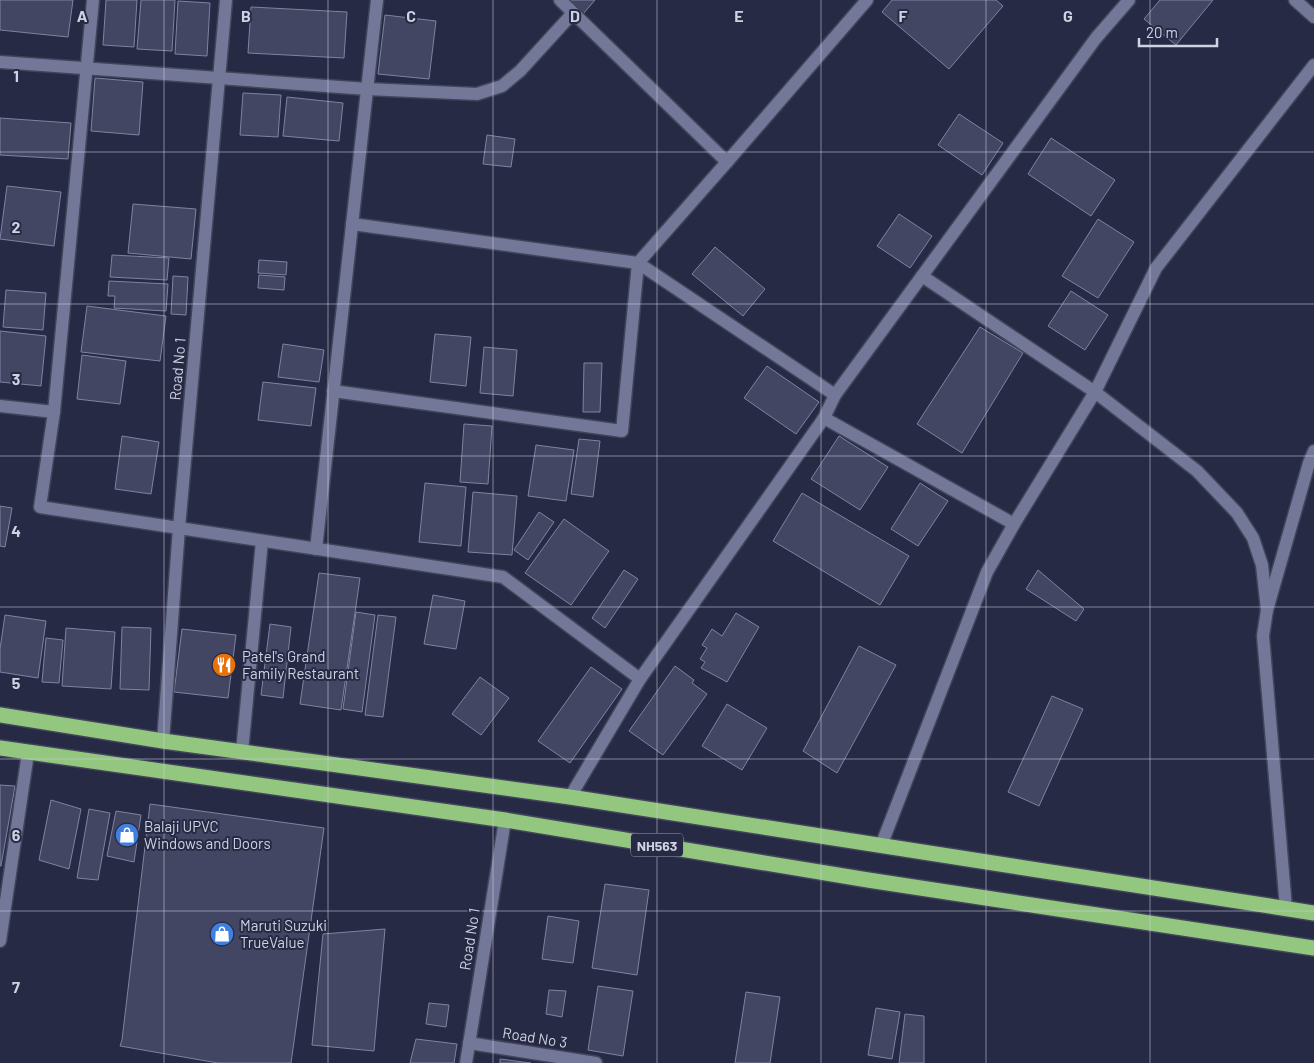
<svg xmlns="http://www.w3.org/2000/svg" width="1314" height="1063" viewBox="0 0 1314 1063" font-family="Barlow,sans-serif">
<rect width="100%" height="100%" fill="#272a44"/>
<g fill="#424663" stroke="#7e83a3">
<polygon points="0,0 73,0 68,37 0,30"/>
<polygon points="106,0 137,0 134,47 103,45"/>
<polygon points="141,0 175,0 172,51 137,49"/>
<polygon points="567,0 595,0 583,14"/>
<polygon points="892,0 996,0 1003,6 949,69 882,12"/>
<polygon points="1160,0 1213,0 1176,45 1144,19"/>
<polygon points="178,1 210,3 207,56 175,54"/>
<polygon points="251,7 347,12 344,58 248,53"/>
<polygon points="385,15 436,21 429,79 378,74"/>
<polygon points="95,78 143,82 139,135 91,131"/>
<polygon points="243,93 281,95 278,137 240,135"/>
<polygon points="287,97 343,103 339,141 283,136"/>
<polygon points="959,114 1003,143 982,175 938,145"/>
<polygon points="0,118 71,123 68,159 0,155"/>
<polygon points="487,135 515,139 511,167 483,164"/>
<polygon points="1051,138 1115,180 1091,216 1028,174"/>
<polygon points="7,186 61,192 54,246 0,239"/>
<polygon points="133,204 196,209 191,259 128,253"/>
<polygon points="899,214 932,236 910,268 877,246"/>
<polygon points="1098,219 1134,242 1098,298 1062,276"/>
<polygon points="715,247 765,289 743,316 692,274"/>
<polygon points="112,255 169,258 167,280 110,277"/>
<polygon points="259,260 287,262 286,275 258,273"/>
<polygon points="259,275 285,277 284,290 258,288"/>
<polygon points="173,276 188,277 186,315 171,314"/>
<polygon points="109,281 168,284 166,311 114,308 115,296 108,296"/>
<polygon points="6,290 46,293 43,330 3,327"/>
<polygon points="1071,291 1108,315 1085,350 1048,326"/>
<polygon points="87,306 166,316 160,361 81,352"/>
<polygon points="980,327 1023,353 962,453 917,424"/>
<polygon points="0,331 46,336 41,386 0,382"/>
<polygon points="435,334 471,337 466,386 430,382"/>
<polygon points="283,344 324,350 319,382 278,377"/>
<polygon points="484,347 517,350 513,396 480,393"/>
<polygon points="82,355 126,361 120,404 77,399"/>
<polygon points="584,363 602,363 600,412 583,412"/>
<polygon points="767,366 819,402 796,434 744,398"/>
<polygon points="263,382 316,388 311,426 258,420"/>
<polygon points="464,424 492,426 488,484 460,482"/>
<polygon points="122,436 159,442 151,494 115,489"/>
<polygon points="839,436 888,467 860,510 811,479"/>
<polygon points="579,439 600,441 593,497 571,494"/>
<polygon points="536,445 574,450 566,501 528,496"/>
<polygon points="425,483 466,487 461,546 419,542"/>
<polygon points="920,483 948,501 918,546 891,529"/>
<polygon points="473,492 517,496 512,555 468,552"/>
<polygon points="802,493 909,556 880,605 773,541"/>
<polygon points="0,506 12,508 5,547 0,546"/>
<polygon points="539,512 554,522 528,560 514,550"/>
<polygon points="564,519 609,551 571,605 525,573"/>
<polygon points="624,570 638,579 605,628 592,618"/>
<polygon points="1038,570 1084,609 1076,621 1026,589"/>
<polygon points="319,573 360,578 341,710 300,704"/>
<polygon points="433,595 465,601 456,649 424,644"/>
<polygon points="356,612 375,615 362,712 343,709"/>
<polygon points="736,613 759,627 727,682 701,668 705,662 700,659 707,648 702,645 712,629 722,636"/>
<polygon points="5,615 46,621 38,678 0,672 0,649"/>
<polygon points="378,615 396,617 383,717 365,715"/>
<polygon points="270,624 291,627 283,698 261,695"/>
<polygon points="122,627 151,628 149,690 120,689"/>
<polygon points="66,628 115,632 111,689 62,686"/>
<polygon points="182,629 236,635 228,698 174,692"/>
<polygon points="46,638 63,640 59,683 42,682"/>
<polygon points="859,646 896,665 837,773 803,751"/>
<polygon points="675,666 694,680 692,683 707,694 663,755 629,731"/>
<polygon points="591,667 622,689 570,763 538,741"/>
<polygon points="480,677 509,698 481,735 452,714"/>
<polygon points="1052,696 1083,709 1039,806 1008,792"/>
<polygon points="727,704 767,728 742,770 702,746"/>
<polygon points="0,785 15,786 1,866 0,866"/>
<polygon points="51,800 81,809 69,869 39,860"/>
<polygon points="150,804 324,828 291,1063 218,1063 120,1046 122,1040"/>
<polygon points="89,809 110,813 98,880 77,878"/>
<polygon points="116,811 141,815 134,862 107,856"/>
<polygon points="605,884 649,890 637,975 592,968"/>
<polygon points="548,916 579,921 573,963 542,959"/>
<polygon points="385,929 374,1051 312,1045 323,934"/>
<polygon points="598,986 633,991 623,1056 588,1050"/>
<polygon points="549,990 566,991 562,1017 546,1014"/>
<polygon points="746,992 780,997 770,1063 735,1063"/>
<polygon points="429,1003 449,1005 446,1027 426,1024"/>
<polygon points="876,1008 900,1012 892,1059 868,1055"/>
<polygon points="905,1014 924,1016 924,1063 899,1063"/>
<polygon points="416,1039 457,1044 454,1063 410,1063"/>
<polygon points="500,1059 531,1063 500,1063"/>
</g>
<g fill="none" stroke-linecap="round" stroke-linejoin="round">
<g stroke="#42445a" stroke-width="15">
<g id="minor">
<polyline points="93,0 54,412 40,507 503,577 640,679"/>
<polyline points="560,0 727,162"/>
<polyline points="1295,0 1314,17"/>
<polyline points="0,62 367,89 477,94 502,86 520,71 573,13"/>
<polyline points="352,224 638,263 835,395"/>
<polyline points="922,276 1095,392 1197,471 1237,513 1253,538 1262,565 1267,610"/>
<polyline points="333,391 622,431 638,263 727,162 867,0"/>
<polyline points="0,406 54,412"/>
<polyline points="824,418 1014,524"/>
<polyline points="316,549 377,0"/>
<polyline points="163,741 179,528 226,0"/>
<polyline points="242,752 262,541"/>
<polyline points="570,797 640,679 824,418 835,395 1096,38 1129,0"/>
<polyline points="881,846 987,572 1014,524 1095,392 1156,268 1314,65"/>
<polyline points="1286,908 1263,636 1267,610 1309,463 1314,451"/>
<polyline points="0,941 28,753"/>
<polyline points="469,1043 596,1063"/>
<polyline points="466,1063 505,820"/>
</g>
</g>
<g stroke="#42445a" stroke-width="18">
<g id="highway">
<polyline points="0,715 163,741 570,797 1314,913"/>
<polyline points="0,748 505,820 868,880 1314,948"/>
</g>
</g>
<use href="#minor" stroke="#737898" stroke-width="12"/>
<use href="#highway" stroke="#93c67e" stroke-width="15"/>
</g>
<path fill="none" stroke="#cfd2e3" stroke-width="1" stroke-opacity="0.55" d="M164,0v1063M328,0v1063M493,0v1063M657,0v1063M821,0v1063M986,0v1063M1150,0v1063M0,152h1314M0,304h1314M0,456h1314M0,607h1314M0,759h1314M0,911h1314"/>
<defs>
<g id="restaurant-disc" transform="scale(1.25)"><circle r="9.5" fill="#e8710a" stroke="#272a44"/><path d="M-5-6h1v4h1v-4h1v4h1v-4h1v5L-1.5 .5V6h-2V.5L-5-1ZM5-6V6H3V1.5H1.5Q1.5-4 5-6Z" fill="#fff"/></g>
<g id="shop-disc" transform="scale(1.25)"><circle r="9.5" fill="#3f7fe0" stroke="#272a44"/><path d="M-5-2.5h2.3a2.7 3.5 0 0 1 5.4 0H5L5.5 6h-11ZM-1.5-2.5h3a1.5 2.3 0 0 0-3 0Z" fill="#fff"/></g>
</defs>
<g fill-rule="evenodd">
<use href="#restaurant-disc" x="224" y="665"/>
<use href="#shop-disc" x="127" y="835"/>
<use href="#shop-disc" x="222" y="934"/>
</g>
<g text-anchor="middle" dominant-baseline="central" stroke-width="4" stroke-linejoin="round" paint-order="stroke">
<rect fill="#272a44" stroke="#9da0b3" stroke-width="1" x="631" y="833.5" width="52" height="23" rx="4"/>
<g font-size="14" font-weight="bold" fill="#cfd2e3">
<text x="657" y="845">NH563</text>
</g>
<g font-size="15" fill="#cfd2e3" stroke="#272a44">
<text transform="translate(177 369) rotate(-85)">Road No 1</text>
<text transform="translate(469 939) rotate(-81)">Road No 1</text>
<text transform="translate(535 1037) rotate(9)">Road No 3</text>
</g>
<g font-size="15" fill="#cfd2e3" stroke="#272a44" text-anchor="start">
<text x="242" y="656">Patel's Grand<tspan x="242" dy="17">Family Restaurant</tspan></text>
<text x="144" y="826">Balaji UPVC<tspan x="144" dy="17">Windows and Doors</tspan></text>
<text x="240" y="925">Maruti Suzuki<tspan x="240" dy="17">TrueValue</tspan></text>
</g>
</g>
<g font-size="16" text-anchor="middle" font-weight="bold" fill="#cfd2e3" stroke="#272a44" stroke-width="4" stroke-linejoin="round" paint-order="stroke">
<text x="82" y="22">A</text>
<text x="246" y="22">B</text>
<text x="411" y="22">C</text>
<text x="575" y="22">D</text>
<text x="739" y="22">E</text>
<text x="903" y="22">F</text>
<text x="1068" y="22">G</text>
<text x="16" y="82">1</text>
<text x="16" y="233">2</text>
<text x="16" y="385">3</text>
<text x="16" y="537">4</text>
<text x="16" y="689">5</text>
<text x="16" y="841">6</text>
<text x="16" y="993">7</text>
</g>
<path d="M1139 38v8h78v-8" fill="none" stroke="#cfd2e3" stroke-width="2.5"/>
<text x="1146" y="38" font-size="15" fill="#cfd2e3" stroke="#272a44" stroke-width="4" paint-order="stroke">20 m</text>
</svg>
